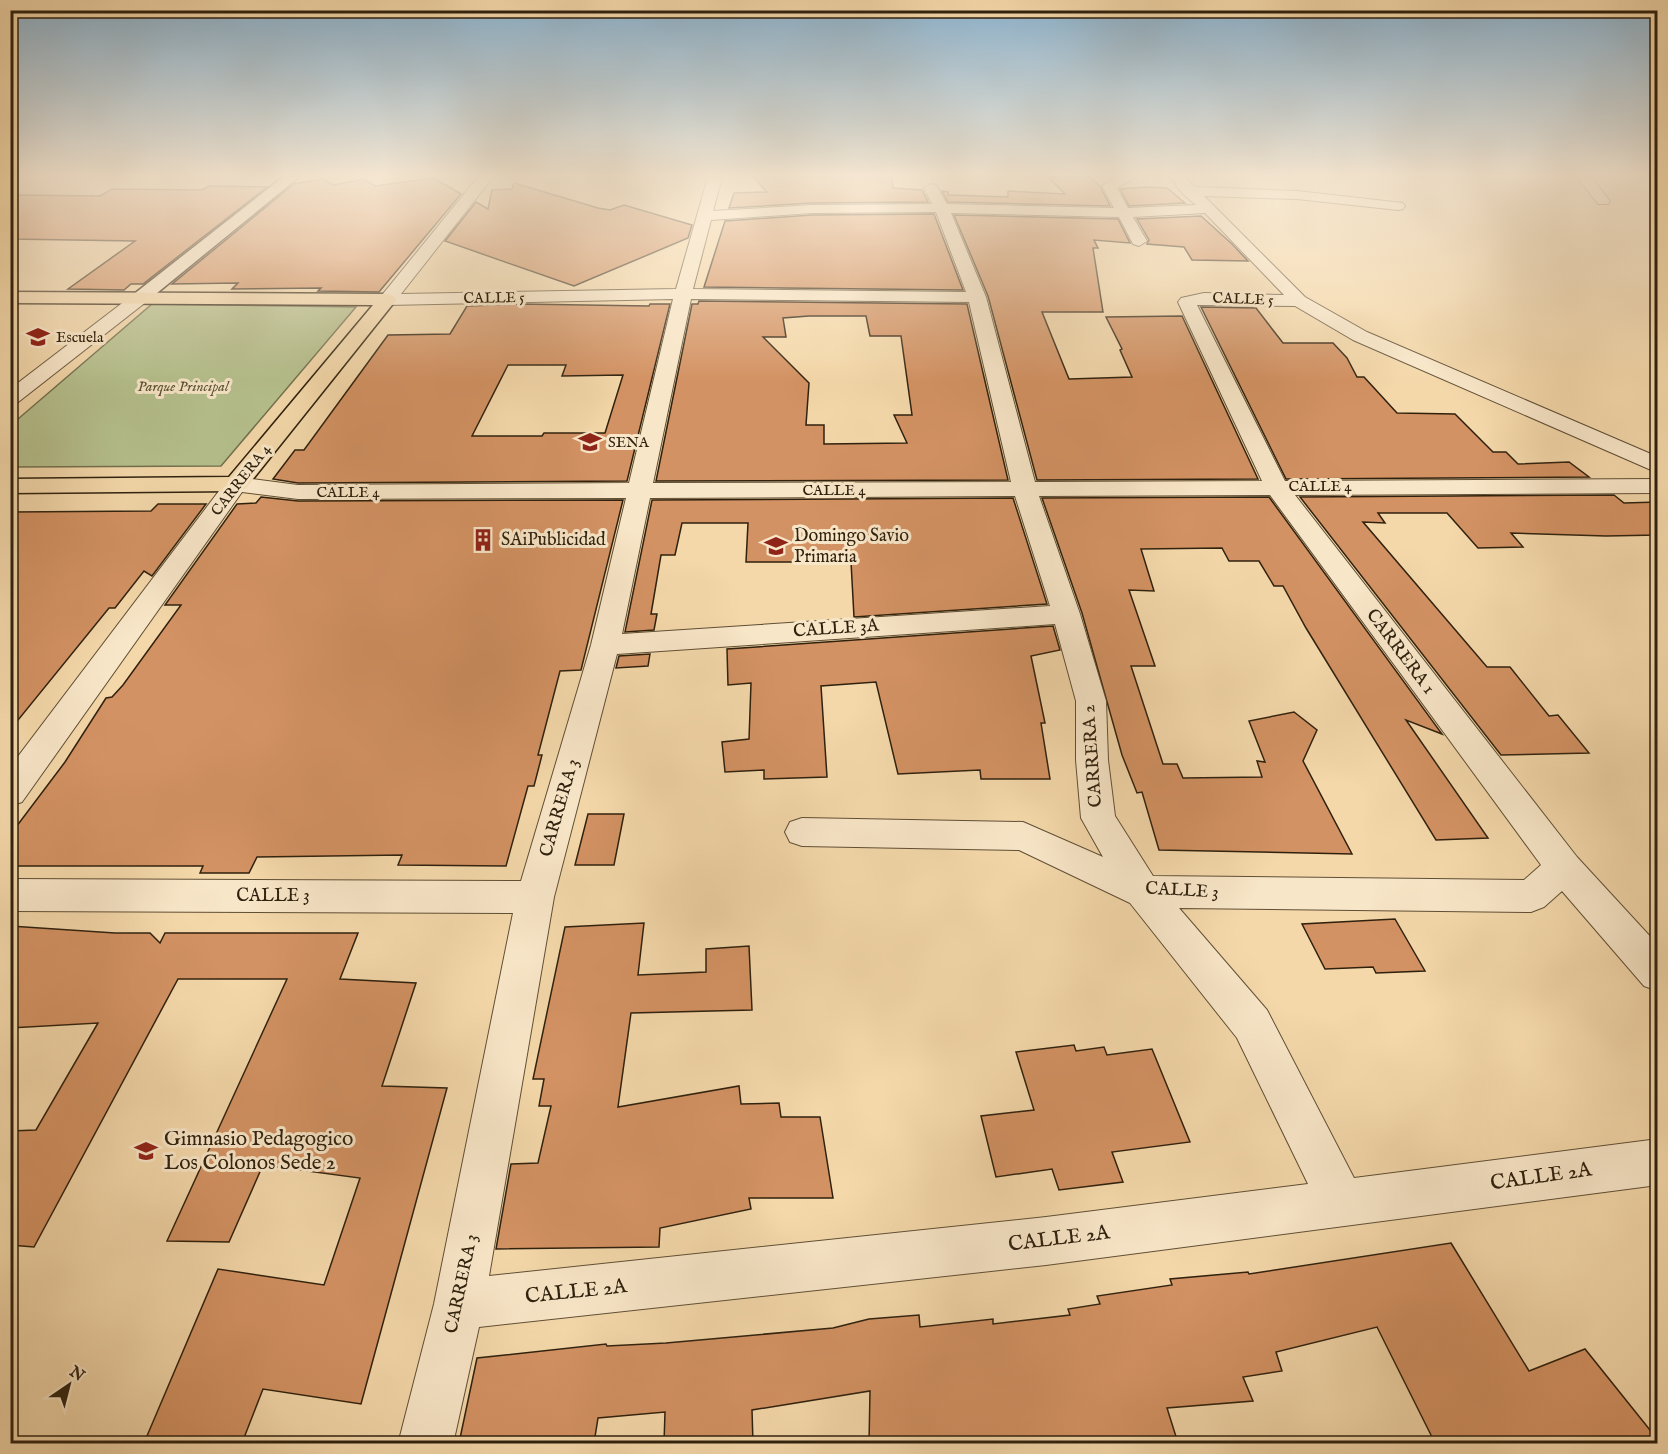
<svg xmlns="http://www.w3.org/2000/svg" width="1668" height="1454" viewBox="0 0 1668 1454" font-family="'IM FELL English',serif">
<rect width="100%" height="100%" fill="#f4d8aa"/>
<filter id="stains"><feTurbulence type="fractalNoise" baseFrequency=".00333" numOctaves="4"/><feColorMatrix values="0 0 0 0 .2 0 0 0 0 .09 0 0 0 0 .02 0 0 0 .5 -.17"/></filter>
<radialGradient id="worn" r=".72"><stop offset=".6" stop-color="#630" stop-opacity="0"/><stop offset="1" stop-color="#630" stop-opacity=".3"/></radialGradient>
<polygon fill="#b5c08d" stroke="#72704e" stroke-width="1.5" points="152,304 356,307 221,466 11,467 11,425"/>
<g fill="#d39263" stroke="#2f210e" stroke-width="1.5" fill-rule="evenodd">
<polygon points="753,177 892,177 893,188 922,190 928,202 812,203 729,208 734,193 767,192"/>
<polygon points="1048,177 1090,177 1100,186 1110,206 948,202 942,191 948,192 948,195 1008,197 1008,191 1065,194"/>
<polygon points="434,178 461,194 379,292 318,291 321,288 232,289 238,283 172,284 294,184 323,179 333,185 364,179 375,186"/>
<polygon points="514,183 598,208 610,210 624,205 692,225 688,238 574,286 445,241 476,202 488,209 492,190 512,189"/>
<polygon points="209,186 267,187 143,284 131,284 124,290 68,289 135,241 10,239 10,195 100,196 112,189 202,190"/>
<polygon points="1147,187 1167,188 1185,203 1129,206 1120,189"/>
<polygon points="934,214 963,290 704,287 725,221 812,215"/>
<polygon points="954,215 1118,219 1130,243 1094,240 1098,248 1093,248 1103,312 1042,312 1069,379 1132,377 1120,350 1122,349 1106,317 1182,316 1258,479 1037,480 988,296"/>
<polygon points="1201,216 1232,244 1248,261 1192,260 1184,247 1147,244 1149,240 1137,219"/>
<path d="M699,301l268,3 41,176 -352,1 36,-177h6zM809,316h57l4,20h31l11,79h-18l13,28 -83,1v-19h-18l3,-42 -46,-46h23l-3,-19z"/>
<path d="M520,304l129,2 1,-2h20l-43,177 -329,2 -25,-4 22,-29h9l84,-115 62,-1 17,-28zM508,365h58l-4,11 61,-1 -18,58h-61l-2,3h-70z"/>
<polygon points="1201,307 1256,308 1283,343 1333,343 1347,358 1357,377 1364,377 1397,413 1455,414 1493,452 1506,452 1518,464 1569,462 1589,477 1286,479"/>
<polygon points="1614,495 1624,503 1658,502 1658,535 1606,536 1511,533 1523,547 1478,548 1447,513 1378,513 1385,523 1363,522 1487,667 1510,667 1549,716 1558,715 1589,753 1501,755 1300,497"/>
<polygon points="261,497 298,501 623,500 581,670 560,671 538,755 542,755 534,786 528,786 506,866 398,865 402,855 257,857 249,873 200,873 203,866 10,866 10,835 65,762 106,698 112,697 123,685 181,605 165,605 237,504 256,503"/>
<polygon points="1269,497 1442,734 1406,720 1488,838 1436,840 1306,628 1283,586 1274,586 1259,561 1229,561 1222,548 1141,549 1154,591 1129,590 1155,666 1131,666 1163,764 1177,764 1183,778 1262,777 1257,761 1265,762 1249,721 1294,712 1317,730 1303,761 1352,854 1159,850 1142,792 1137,793 1122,755 1082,613 1042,498"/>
<polygon points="1013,498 1047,604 854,617 851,562 746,562 748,523 682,523 675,555 661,555 651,614 657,614 654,630 625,632 652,500"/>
<polygon points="158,504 206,504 152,576 144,571 115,608 109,608 10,730 10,512 151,511"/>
<polygon points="1053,626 1060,650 1031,656 1045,723 1041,723 1050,779 981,779 980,770 898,774 876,682 821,686 827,777 764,779 764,770 725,772 722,742 749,739 751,683 728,685 727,649"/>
<polygon points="650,654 648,666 616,668 619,656"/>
<polygon points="588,814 624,814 614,865 575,865"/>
<polygon points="1395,919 1425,971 1376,973 1373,967 1325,969 1302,924"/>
<polygon points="644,923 638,975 706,972 706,949 749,946 752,1010 631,1013 618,1107 739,1086 741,1104 779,1103 781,1117 820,1117 833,1198 749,1198 751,1209 660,1228 659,1247 496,1249 511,1164 538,1163 551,1106 539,1106 544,1079 533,1079 565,927"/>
<polygon points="10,926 115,933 150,933 160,943 165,933 358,933 340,979 416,983 382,1086 447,1088 361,1404 263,1389 242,1443 144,1443 218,1269 324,1285 360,1178 263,1165 229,1242 167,1241 287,979 178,979 34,1247 10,1245 10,1131 36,1130 98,1023 10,1028"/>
<polygon points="1074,1045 1076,1051 1104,1047 1107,1055 1152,1049 1190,1142 1112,1152 1123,1182 1059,1190 1052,1169 996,1177 981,1116 1034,1110 1016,1052"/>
<polygon points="1451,1243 1529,1371 1585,1349 1658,1440 1658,1443 1435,1443 1377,1327 1276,1352 1282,1371 1243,1377 1253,1401 1167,1408 1178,1443 869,1443 870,1391 752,1410 753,1443 664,1443 665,1412 598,1418 594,1443 459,1443 477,1358 606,1344 607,1346 666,1343 833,1328 869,1319 919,1315 920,1327 993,1319 993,1324 1070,1315 1068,1309 1100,1304 1097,1296 1172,1285 1170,1279 1248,1272 1249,1274"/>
</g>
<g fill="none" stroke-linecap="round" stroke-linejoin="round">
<g stroke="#604f35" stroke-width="2">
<g id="street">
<path d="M478,177h15l-92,117 275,-5 32,-112h14l-9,34 99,-6 120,-1 -8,-16 7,-4 5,1 11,19 167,4 -12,-22 15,-9h20l-20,11 11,20 68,-3 -13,-11 -13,-17h15l10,10 102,4 106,12 2,3 -2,3 -5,1 -101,-11 -93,-3 101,101 62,35 291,125v16l-305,-133 -58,-34 -98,-1 88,176 373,-2v14l-363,2 282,362 81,88v46l-14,-5 -82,-95 -18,16 -13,5 -352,-4 88,102 87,168 304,-39v46l-612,80 -567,62 -26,117h-55l36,-140 79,-391 -503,-2v-32l511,2 70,-236 35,-147 -328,1 -56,-7 -220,310 -12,4v-39l218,-288 8,-2 62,8 331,-2 44,-184 -286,6 -6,-1 -3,-4zM936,212l30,80 -273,-3 18,-69 101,-7zM951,213l168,4 14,27 6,2 8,-5 -14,-24 72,-4 79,82 -80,-2 -23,5 -3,4 84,179 -227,1 -49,-185zM691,299l278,3 42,180 -358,1zM1270,495l271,370 -17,15 -371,-4 -38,-60 -7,-56 -2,-59 -26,-87 -41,-118zM1015,496l35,110 -428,28 28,-136zM1055,624l21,77v59l5,58 22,39 -80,-35 -221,-4 -12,4 -5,10 5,10 12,4 217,4 111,53 107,135 71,146 -262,33 -557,59 65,-379 63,-243z"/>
<polygon points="1577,177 1591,177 1610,201 1608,204 1598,204"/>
<polygon points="140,293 146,294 149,298 146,302 17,403 10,405 10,389 134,294"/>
</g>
</g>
<g stroke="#2f210e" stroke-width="3">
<polygon id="secondary" points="283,177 299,177 146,302 134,302 131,298 134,294"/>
</g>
<g stroke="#2f210e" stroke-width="3">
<polygon id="primary" points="10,292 387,294 394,296 396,300 245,489 236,491 10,493 10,479 229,477 373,305 10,303"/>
</g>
<use href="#street" fill="#f8e6c8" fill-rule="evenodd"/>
<use href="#secondary" fill="#f8e6c8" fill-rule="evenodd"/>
<use href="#primary" fill="#f4d8aa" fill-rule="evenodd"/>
</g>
<linearGradient id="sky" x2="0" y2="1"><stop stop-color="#8bb5d3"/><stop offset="0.46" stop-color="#faedd9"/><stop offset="1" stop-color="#faedd9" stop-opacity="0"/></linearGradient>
<rect width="1668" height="381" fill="url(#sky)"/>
<defs>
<g id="school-bare" transform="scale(1.8)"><path d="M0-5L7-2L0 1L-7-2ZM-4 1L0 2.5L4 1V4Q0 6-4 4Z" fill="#8f2418" stroke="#f8e6c8" stroke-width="2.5" paint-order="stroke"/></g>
<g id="university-bare" transform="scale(1.8)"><path d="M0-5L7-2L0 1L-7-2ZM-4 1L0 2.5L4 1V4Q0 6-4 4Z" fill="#8f2418" stroke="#f8e6c8" stroke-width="2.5" paint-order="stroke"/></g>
<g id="building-bare" transform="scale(1.8)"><path d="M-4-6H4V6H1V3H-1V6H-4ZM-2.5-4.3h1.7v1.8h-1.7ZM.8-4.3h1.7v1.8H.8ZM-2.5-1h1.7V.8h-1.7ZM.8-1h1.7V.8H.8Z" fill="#8f2418" stroke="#f8e6c8" stroke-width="2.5" paint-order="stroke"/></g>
</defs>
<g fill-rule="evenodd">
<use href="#school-bare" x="38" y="337"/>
<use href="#university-bare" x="590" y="442"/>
<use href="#building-bare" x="483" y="540"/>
<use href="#school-bare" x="776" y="546"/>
<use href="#school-bare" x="146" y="1151"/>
</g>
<g text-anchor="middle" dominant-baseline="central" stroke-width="6" stroke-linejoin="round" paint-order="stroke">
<g font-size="15" fill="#2f210e" stroke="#f8e6c8">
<text transform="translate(494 298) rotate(-1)">CALLE 5</text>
<text transform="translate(1243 299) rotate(2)">CALLE 5</text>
<text transform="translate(241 480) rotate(-52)">CARRERA 4</text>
<text x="1320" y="486">CALLE 4</text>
<text x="834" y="490">CALLE 4</text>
<text x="348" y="492">CALLE 4</text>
</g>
<g font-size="15" fill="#2f210e" stroke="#f8e6c8" text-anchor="start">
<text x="56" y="337">Escuela</text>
<text x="608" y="442">SENA</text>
</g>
<g font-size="15" font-style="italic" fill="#575134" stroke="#f8e6c8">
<text x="183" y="386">Parque Principal</text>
</g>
<g font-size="18" fill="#2f210e" stroke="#f8e6c8" text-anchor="start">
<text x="794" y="536">Domingo Savio<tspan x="794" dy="21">Primaria</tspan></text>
<text x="501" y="540">SAiPublicidad</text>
</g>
<g font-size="18" fill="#2f210e" stroke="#f8e6c8">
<text transform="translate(836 629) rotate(-4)">CALLE 3A</text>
<text transform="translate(1400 652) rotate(53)">CARRERA 1</text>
<text transform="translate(1093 756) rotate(-94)">CARRERA 2</text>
<text transform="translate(560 808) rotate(-74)">CARRERA 3</text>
<text transform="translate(1182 891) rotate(3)">CALLE 3</text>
<text x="273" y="896">CALLE 3</text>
<text transform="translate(462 1284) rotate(-78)">CARRERA 3</text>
</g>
<g font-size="21" fill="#2f210e" stroke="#f8e6c8" text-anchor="start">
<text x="164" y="1139">Gimnasio Pedagogico<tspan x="164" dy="24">Los Colonos Sede 2</tspan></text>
</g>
<g font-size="21" fill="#2f210e" stroke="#f8e6c8">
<text transform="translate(1541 1177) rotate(-8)">CALLE 2A</text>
<text transform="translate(1059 1239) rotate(-7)">CALLE 2A</text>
<text transform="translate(576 1292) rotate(-6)">CALLE 2A</text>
</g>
</g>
<rect width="1668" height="1454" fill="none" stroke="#f4d8aa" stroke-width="36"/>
<rect x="12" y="12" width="1644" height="1430" fill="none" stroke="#2f210e" stroke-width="3"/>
<rect x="18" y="18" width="1632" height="1418" fill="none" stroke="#2f210e" stroke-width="1.5"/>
<g transform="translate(69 1385) rotate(35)" stroke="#f8e6c8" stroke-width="4.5" paint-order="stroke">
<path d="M0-4.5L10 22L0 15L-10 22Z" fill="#2f210e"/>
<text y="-9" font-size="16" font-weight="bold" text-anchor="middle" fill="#2f210e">N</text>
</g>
<rect width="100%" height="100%" filter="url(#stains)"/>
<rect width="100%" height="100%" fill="url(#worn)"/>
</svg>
